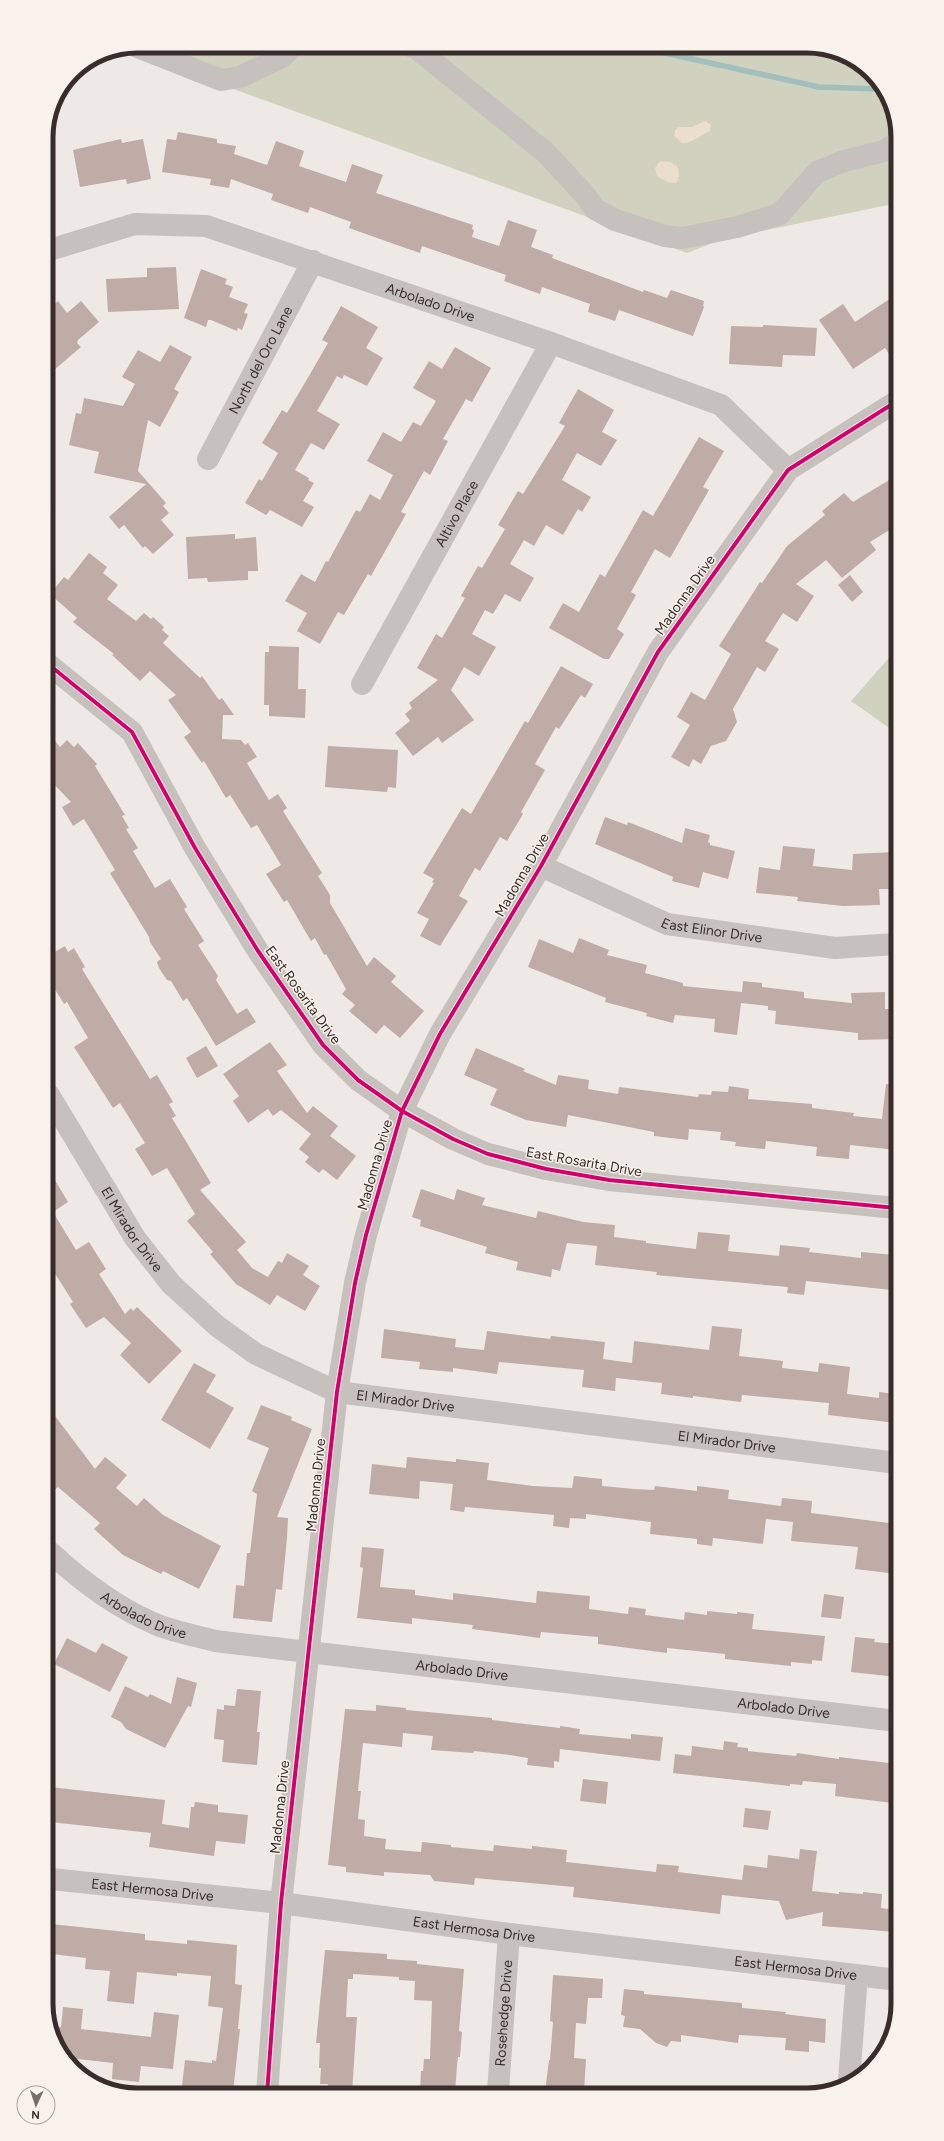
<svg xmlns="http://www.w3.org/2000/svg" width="944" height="2141" viewBox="0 0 944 2141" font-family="Figtree,sans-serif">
<rect width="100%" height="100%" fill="#eee9e4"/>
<g fill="#d0d2bf">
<polygon points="137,46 813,46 862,65 893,107 893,204 723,239 687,253 128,51 89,61 102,53"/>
<polygon points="895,651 895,732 851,701"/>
</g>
<g fill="#ecdecc">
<path d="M705,121l6,4 -1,6c-10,4 -16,12 -28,12l-8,-7 1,-5 3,-4h14z"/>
<polygon points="660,161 670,162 677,166 679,174 677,183 667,182 657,176 655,168"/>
</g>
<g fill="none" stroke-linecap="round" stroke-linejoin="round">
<polyline stroke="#a1bfbc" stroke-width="5.5" points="633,46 819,87 880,89"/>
</g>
<g fill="#c0aca6">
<polygon points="178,132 217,139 217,143 236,146 234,154 267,165 276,141 304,151 299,166 346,182 352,164 383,175 376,193 473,225 472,229 474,230 472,237 499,246 508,220 537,230 531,247 553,255 552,258 643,292 644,290 667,298 671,290 704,301 703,306 704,307 693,336 619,310 615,321 588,312 590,304 542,287 540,294 504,281 506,275 422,246 420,253 394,244 349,228 351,222 310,207 308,213 271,200 273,194 231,179 229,188 210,185 211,179 162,172 167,139 176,140"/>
<polygon points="121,139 122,143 143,139 151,179 127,184 126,179 80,187 73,150"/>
<polygon points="176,267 179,309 108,312 106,279 147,277 147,268"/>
<polygon points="201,269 227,279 225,284 233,287 229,297 248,304 244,313 248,314 242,330 238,328 237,331 211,320 208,320 206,327 184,318"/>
<polygon points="894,296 894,361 885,348 853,369 819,320 843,304 855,322"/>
<polygon points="58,301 67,313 81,301 99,322 78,340 77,343 81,347 47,376 47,311"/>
<polygon points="341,306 378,327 366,348 383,358 367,386 344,375 342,379 337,376 317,411 340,424 324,450 311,443 295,470 309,478 308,480 314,483 303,501 314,507 302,527 270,510 266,515 245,503 259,479 262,481 278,453 262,443 282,410 287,413 306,381 328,343 322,340"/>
<polygon points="763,325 817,328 815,356 783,355 782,367 729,364 731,326 763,327"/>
<polygon points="170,345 192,357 174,389 179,392 160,427 148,420 138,471 166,503 163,506 169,513 161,520 174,535 153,554 145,546 143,548 124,525 119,529 109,517 146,484 94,473 99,452 69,445 76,413 81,414 84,398 123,406 135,384 122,377 138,350 160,362"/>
<polygon points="455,347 491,368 472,402 466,399 443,439 448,441 430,475 424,471 401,512 406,514 371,576 368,574 344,615 338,612 320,644 297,631 307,613 285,601 301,574 315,582 326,561 328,562 356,510 360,512 370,494 380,500 393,475 367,461 383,432 401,442 413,422 421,426 436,401 413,388 429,361 442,369"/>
<polygon points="578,389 614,410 602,432 617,440 601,466 577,453 562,480 591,497 582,512 578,509 563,535 546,525 534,546 524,540 510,564 534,578 520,602 505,594 493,614 485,610 472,634 496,647 479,676 464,667 451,690 474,720 442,743 438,737 413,756 395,733 410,721 405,714 412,708 409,703 438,680 417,668 436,634 442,638 465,598 461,596 478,566 482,568 505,529 498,525 518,491 523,494 565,426 559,423"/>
<polygon points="699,437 724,451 703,487 709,490 670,558 655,549 631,592 636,595 617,629 624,634 609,659 604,659 549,628 563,603 579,612 600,574 605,577 643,510 653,516"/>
<polygon points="894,477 894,527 870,542 876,550 842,578 826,560 796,584 814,596 797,622 783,613 765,641 779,649 765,672 757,667 733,709 737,722 726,741 711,746 701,764 693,759 689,767 671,757 690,725 677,717 691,692 705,700 731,654 719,646 760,582 762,583 787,546 825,515 822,511 844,493 853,502"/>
<polygon points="235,534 235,539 256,537 258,571 248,571 248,580 208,582 207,578 188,579 186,537"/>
<polygon points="89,553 107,567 103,573 118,585 107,599 136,621 144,613 151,619 153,617 164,627 162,630 169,636 163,643 200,678 202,676 219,700 222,698 234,715 223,715 222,739 241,740 245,745 248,743 257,757 247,763 269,800 278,794 287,808 283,811 322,873 318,876 330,895 330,903 367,966 374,957 396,976 391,982 424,1011 400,1038 384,1025 376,1034 349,1011 355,1005 342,994 346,989 326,954 324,955 315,938 311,941 287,900 284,902 266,874 281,865 257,825 251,828 230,795 226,798 204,761 202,763 184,737 191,732 168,700 176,695 150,671 140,681 112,655 114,654 73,622 77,618 50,594 64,577 68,580"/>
<polygon points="850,575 863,592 852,602 838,585"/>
<polygon points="269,646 299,647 298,689 306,689 305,718 269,716 269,705 264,705 265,652 269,652"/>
<polygon points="561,666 593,684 585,698 581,695 559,729 556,727 535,764 545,770 521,812 523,814 507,841 500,837 480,871 475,868 459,896 468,901 440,946 420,936 429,919 417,913 434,883 432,882 434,879 423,873 462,808 471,814 525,721 528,723"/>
<polygon points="48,733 60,747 67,740 74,747 78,743 97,764 95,766 125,815 122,816 129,828 126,829 138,848 133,851 155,888 170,879 187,907 184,909 204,941 198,945 218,976 216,980 237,1014 247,1008 256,1022 216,1046 187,998 183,1001 171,981 167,980 159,968 157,962 161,959 150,942 149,937 110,873 115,870 84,819 73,826 62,807 71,802 48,778"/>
<polygon points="328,746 398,750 396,788 388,787 387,792 325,787"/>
<polygon points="605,817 627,825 628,822 682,843 685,828 710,835 708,842 710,843 710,845 735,851 728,879 703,872 699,888 672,881 673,877 595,844"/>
<polygon points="783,846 815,849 813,866 852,870 853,854 895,852 895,889 879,889 880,905 843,906 797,901 798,897 756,893 759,867 780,870"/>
<polygon points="579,938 609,950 607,955 647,965 645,973 683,983 683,986 742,992 743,981 762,983 762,987 804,992 804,998 852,1003 851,993 885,992 885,1009 895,1009 896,1039 858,1040 858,1033 775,1024 776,1011 768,1010 768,1006 741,1003 737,1035 714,1032 715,1019 675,1015 673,1023 646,1016 647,1013 605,1002 606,998 528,967 539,939 573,953"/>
<polygon points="65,946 68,952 74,948 85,967 82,969 150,1079 157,1075 173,1102 169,1104 176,1116 172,1118 211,1183 200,1190 246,1242 237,1250 252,1268 268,1277 278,1261 282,1263 287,1253 309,1266 303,1275 320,1286 305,1311 277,1295 270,1305 236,1284 210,1254 213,1252 187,1221 195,1214 167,1168 152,1176 135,1149 145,1143 120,1103 113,1108 74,1047 88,1038 67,1002 64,1004 48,978 48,956"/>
<polygon points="270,1042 287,1065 277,1071 307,1113 313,1106 338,1126 330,1136 356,1156 337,1180 323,1169 319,1173 305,1162 309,1157 299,1149 311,1134 281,1110 273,1116 268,1109 248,1123 233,1101 239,1096 223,1074"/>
<polygon points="206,1046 218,1066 197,1078 186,1058"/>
<polygon points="476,1048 525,1069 523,1071 556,1085 558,1075 589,1080 588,1089 618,1094 619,1087 698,1097 699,1094 711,1095 712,1091 728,1092 729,1086 749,1089 748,1099 812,1104 812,1108 854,1113 853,1116 882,1119 886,1084 896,1085 896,1150 850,1145 849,1159 816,1156 817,1147 766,1141 765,1149 735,1146 736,1142 720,1140 721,1132 689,1129 688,1140 654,1136 654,1132 568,1115 566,1127 526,1120 490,1105 497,1089 464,1075"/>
<polygon points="49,1170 68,1202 53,1212 76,1250 89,1242 106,1269 99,1274 125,1314 131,1308 133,1311 137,1307 182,1351 149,1384 120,1355 131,1343 104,1317 86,1328 70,1304 73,1302 49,1264"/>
<polygon points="421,1189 454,1200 457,1189 485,1198 482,1205 536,1218 538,1211 583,1222 615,1225 614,1237 646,1241 646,1243 696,1249 698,1232 730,1235 728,1251 779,1256 780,1245 810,1248 809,1252 861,1258 861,1252 895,1255 892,1290 806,1281 804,1295 787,1293 788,1287 656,1275 657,1272 595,1265 597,1246 567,1243 560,1271 552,1269 551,1277 516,1270 518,1262 485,1253 487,1247 420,1226 421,1220 412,1217"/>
<polygon points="712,1326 742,1329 739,1356 783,1361 782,1368 818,1372 819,1363 850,1367 847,1394 879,1398 879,1392 896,1394 896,1423 828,1415 829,1403 742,1395 741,1402 693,1396 693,1398 661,1394 662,1383 616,1378 615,1391 582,1387 584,1370 499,1362 497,1374 453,1368 453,1372 419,1369 420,1362 381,1358 384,1329 456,1339 455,1347 484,1350 487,1331 550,1339 551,1336 605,1342 603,1359 632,1363 634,1341 709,1350"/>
<polygon points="194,1363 216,1375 206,1392 234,1408 210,1449 161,1420"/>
<polygon points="261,1405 292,1417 291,1420 312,1429 277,1517 288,1518 287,1538 282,1590 276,1589 272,1622 233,1618 236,1585 244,1586 247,1553 250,1553 257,1494 252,1491 269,1448 247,1439"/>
<polygon points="49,1408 95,1469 105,1457 127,1475 116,1488 137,1506 144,1498 163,1515 221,1546 199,1589 163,1571 161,1574 123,1555 94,1529 100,1523 58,1487 50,1493"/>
<polygon points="407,1457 456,1462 456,1459 489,1463 487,1480 533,1486 572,1488 574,1476 602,1479 602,1486 634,1489 654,1490 655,1486 697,1491 697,1486 729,1490 728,1499 781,1506 782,1498 812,1501 811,1513 897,1524 897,1574 855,1569 858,1547 791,1541 793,1522 766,1519 763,1544 713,1538 712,1546 697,1544 697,1539 650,1534 651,1522 586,1514 586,1519 570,1518 569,1528 553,1526 554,1515 465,1507 464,1512 450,1510 453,1484 420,1481 419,1499 369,1494 372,1464 406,1468"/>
<polygon points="362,1547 384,1549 380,1587 415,1590 415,1595 453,1600 453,1593 536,1603 537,1591 590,1596 589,1609 628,1614 629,1607 646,1609 645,1615 684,1620 685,1612 707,1615 707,1611 737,1614 737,1612 754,1614 752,1629 825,1636 822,1661 812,1660 812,1664 791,1662 791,1666 725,1659 725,1654 667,1648 667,1653 598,1644 598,1637 541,1632 540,1638 472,1629 473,1625 412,1618 412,1624 357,1618 363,1568 360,1567"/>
<polygon points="824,1594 844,1597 841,1619 821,1617"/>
<polygon points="855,1637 875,1639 874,1642 897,1644 897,1677 851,1672"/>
<polygon points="67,1638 96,1653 102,1643 128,1657 110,1692 54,1664"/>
<polygon points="177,1677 197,1683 191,1707 188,1706 165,1748 126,1729 121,1722 111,1717 125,1686 148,1697 150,1694 171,1704"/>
<polygon points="237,1689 261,1691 257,1732 260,1732 257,1765 222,1762 224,1740 214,1739 217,1709 224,1710 224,1705 235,1706"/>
<polygon points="376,1705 406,1708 406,1710 492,1718 492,1720 560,1728 560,1726 580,1729 579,1734 631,1739 631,1734 663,1737 660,1761 560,1749 559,1762 554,1761 554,1768 527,1765 528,1758 510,1755 474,1751 473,1753 431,1750 433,1736 403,1733 402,1747 363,1743 358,1791 361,1791 358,1819 365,1820 364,1836 386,1839 385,1849 421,1852 422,1842 451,1845 451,1847 493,1851 494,1845 532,1849 532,1846 567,1850 566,1862 656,1872 657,1864 679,1866 678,1872 742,1880 744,1865 767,1868 768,1855 799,1859 800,1849 817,1851 812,1891 839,1894 839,1892 863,1894 863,1892 882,1894 881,1908 898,1910 895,1932 822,1926 823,1912 786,1920 779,1901 722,1895 720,1914 573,1897 574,1887 475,1878 474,1885 434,1881 430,1875 384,1872 384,1876 346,1872 346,1867 328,1865 345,1709 376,1711"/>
<polygon points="724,1741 738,1743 737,1747 748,1748 748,1751 796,1756 797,1753 839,1759 839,1757 897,1764 897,1798 894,1797 893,1803 835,1796 836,1784 803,1781 802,1785 790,1784 790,1786 673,1773 675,1754 691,1756 692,1746 723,1750"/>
<polygon points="583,1779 608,1782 606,1804 580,1801"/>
<polygon points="50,1787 165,1800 162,1824 189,1828 191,1807 194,1807 195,1802 218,1805 218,1812 248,1815 245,1844 216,1841 214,1856 149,1847 151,1833 50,1822"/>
<polygon points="745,1808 771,1811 768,1830 743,1827"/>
<polygon points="51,1924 145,1934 145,1940 187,1944 187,1940 237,1945 235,1984 242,1985 238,2029 240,2029 233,2092 182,2086 185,2060 212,2063 212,2060 216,2061 223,2008 208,2006 211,1976 177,1973 177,1976 137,1972 134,2004 107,2001 110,1971 85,1969 86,1958 51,1954"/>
<polygon points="325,1950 387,1954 387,1959 417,1961 417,1964 464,1969 459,2031 462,2032 460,2057 458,2057 457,2065 455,2093 420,2091 421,2071 423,2071 424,2059 430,2059 432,2001 414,2000 415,1981 399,1980 399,1977 353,1974 353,1979 348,1979 346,2017 357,2017 352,2093 327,2093 328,2084 320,2084 321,2068 319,2068 320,2043 316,2043"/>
<polygon points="553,1975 603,1979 602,1998 588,1998 586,2024 576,2023 574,2058 586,2059 584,2092 545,2092 549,2060 550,2060 553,2022 550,2021"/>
<polygon points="624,1989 644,1991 644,1994 742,2003 742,2008 786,2012 785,2014 792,2015 826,2019 825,2043 809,2041 809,2052 785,2050 786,2038 739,2035 738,2043 681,2035 681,2042 671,2041 667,2047 656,2043 640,2029 623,2027 625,2016 621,2015"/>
<polygon points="63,2007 83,2009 81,2029 151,2037 154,2012 179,2015 173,2069 141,2066 139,2082 112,2079 113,2063 69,2058 51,2034 51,2026 61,2027"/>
</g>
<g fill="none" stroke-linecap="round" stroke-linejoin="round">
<g stroke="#c7c1bd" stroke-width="22">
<polyline points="135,46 221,80 240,77 282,57 293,46"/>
<polyline points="410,46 416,48 545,152 585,195 595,209 615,220 665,236 682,238 737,227 780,214 817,172 844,161 884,151 893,145"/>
<path id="s1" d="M46,251l89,-27 71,2 345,117 170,62 67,65"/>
<path id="s2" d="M208,459l105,-198"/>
<polyline points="48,664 132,732 195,848 258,951 323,1045 358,1080 402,1111 453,1139 488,1154 546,1169 609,1180 896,1208"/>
<path id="s3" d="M362,684l189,-341"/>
<path id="s4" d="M541,866l126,58 168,24 60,-4"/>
<path id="s5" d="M49,1095l86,143 36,46 46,42 39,28 81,38 560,71"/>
<path id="s6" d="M50,1552c30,28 64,54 103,71 19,9 42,12 62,18l682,80"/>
<path id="s7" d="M51,1879l230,24 228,31 389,46"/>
<polyline points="849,2080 857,1976"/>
<path id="s8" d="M498,2092l11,-158"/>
<polyline points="267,2094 281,1903 337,1392 355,1283 366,1235 402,1111 440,1034 541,866 658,652 788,470 894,403"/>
</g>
<g stroke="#f9f2ec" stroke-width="6">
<g id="cycleway">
<polyline points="48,664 132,732 195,848 258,951 323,1045 358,1080 402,1111 453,1139 488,1154 546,1169 609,1180 896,1208"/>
<polyline points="267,2094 281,1903 337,1392 355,1283 366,1235 402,1111 440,1034 541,866 658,652 788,470 894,403"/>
</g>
</g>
<use href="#cycleway" stroke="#d6006c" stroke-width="4"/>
</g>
<g text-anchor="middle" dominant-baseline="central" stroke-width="3" stroke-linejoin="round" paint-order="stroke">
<g font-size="14" fill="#382d2a" stroke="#f9f2ec">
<text stroke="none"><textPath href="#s1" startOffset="401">Arbolado Drive</textPath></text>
<text stroke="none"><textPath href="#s2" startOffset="112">North del Oro Lane</textPath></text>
<text stroke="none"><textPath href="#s3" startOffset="195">Altivo Place</textPath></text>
<text transform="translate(685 595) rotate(-55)">Madonna Drive</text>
<text transform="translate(522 875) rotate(-60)">Madonna Drive</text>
<text stroke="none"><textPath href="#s4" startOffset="184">East Elinor Drive</textPath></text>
<text transform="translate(303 995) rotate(54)">East Rosarita Drive</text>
<text transform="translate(584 1162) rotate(10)">East Rosarita Drive</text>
<text transform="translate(375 1165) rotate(-74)">Madonna Drive</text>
<text stroke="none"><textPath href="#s5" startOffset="158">El Mirador Drive</textPath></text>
<text stroke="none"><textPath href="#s5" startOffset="494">El Mirador Drive</textPath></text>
<text stroke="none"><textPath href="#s5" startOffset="818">El Mirador Drive</textPath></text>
<text transform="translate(316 1485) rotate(-84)">Madonna Drive</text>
<text stroke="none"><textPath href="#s6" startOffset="114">Arbolado Drive</textPath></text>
<text stroke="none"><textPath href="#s6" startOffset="439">Arbolado Drive</textPath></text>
<text stroke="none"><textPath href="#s6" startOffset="763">Arbolado Drive</textPath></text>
<text transform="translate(280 1807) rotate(-84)">Madonna Drive</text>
<text stroke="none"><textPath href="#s7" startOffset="102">East Hermosa Drive</textPath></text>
<text stroke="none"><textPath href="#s7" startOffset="426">East Hermosa Drive</textPath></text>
<text stroke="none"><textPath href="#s7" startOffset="750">East Hermosa Drive</textPath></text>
<text stroke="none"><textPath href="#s8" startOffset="79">Rosehedge Drive</textPath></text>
</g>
</g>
<path d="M0 0H944V2141H0ZM137 53H807A84 84 0 0 1 891 137V2004A84 84 0 0 1 807 2088H137A84 84 0 0 1 53 2004V137A84 84 0 0 1 137 53Z" fill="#f9f2ec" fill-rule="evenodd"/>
<path fill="none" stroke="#382d2a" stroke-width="5" d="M137 53H807A84 84 0 0 1 891 137V2004A84 84 0 0 1 807 2088H137A84 84 0 0 1 53 2004V137A84 84 0 0 1 137 53Z"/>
<g transform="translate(36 2105) rotate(183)"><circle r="19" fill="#f9f2ec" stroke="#aca39e"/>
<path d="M0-3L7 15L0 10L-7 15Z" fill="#786f6b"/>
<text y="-6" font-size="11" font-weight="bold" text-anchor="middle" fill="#382d2a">N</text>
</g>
</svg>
